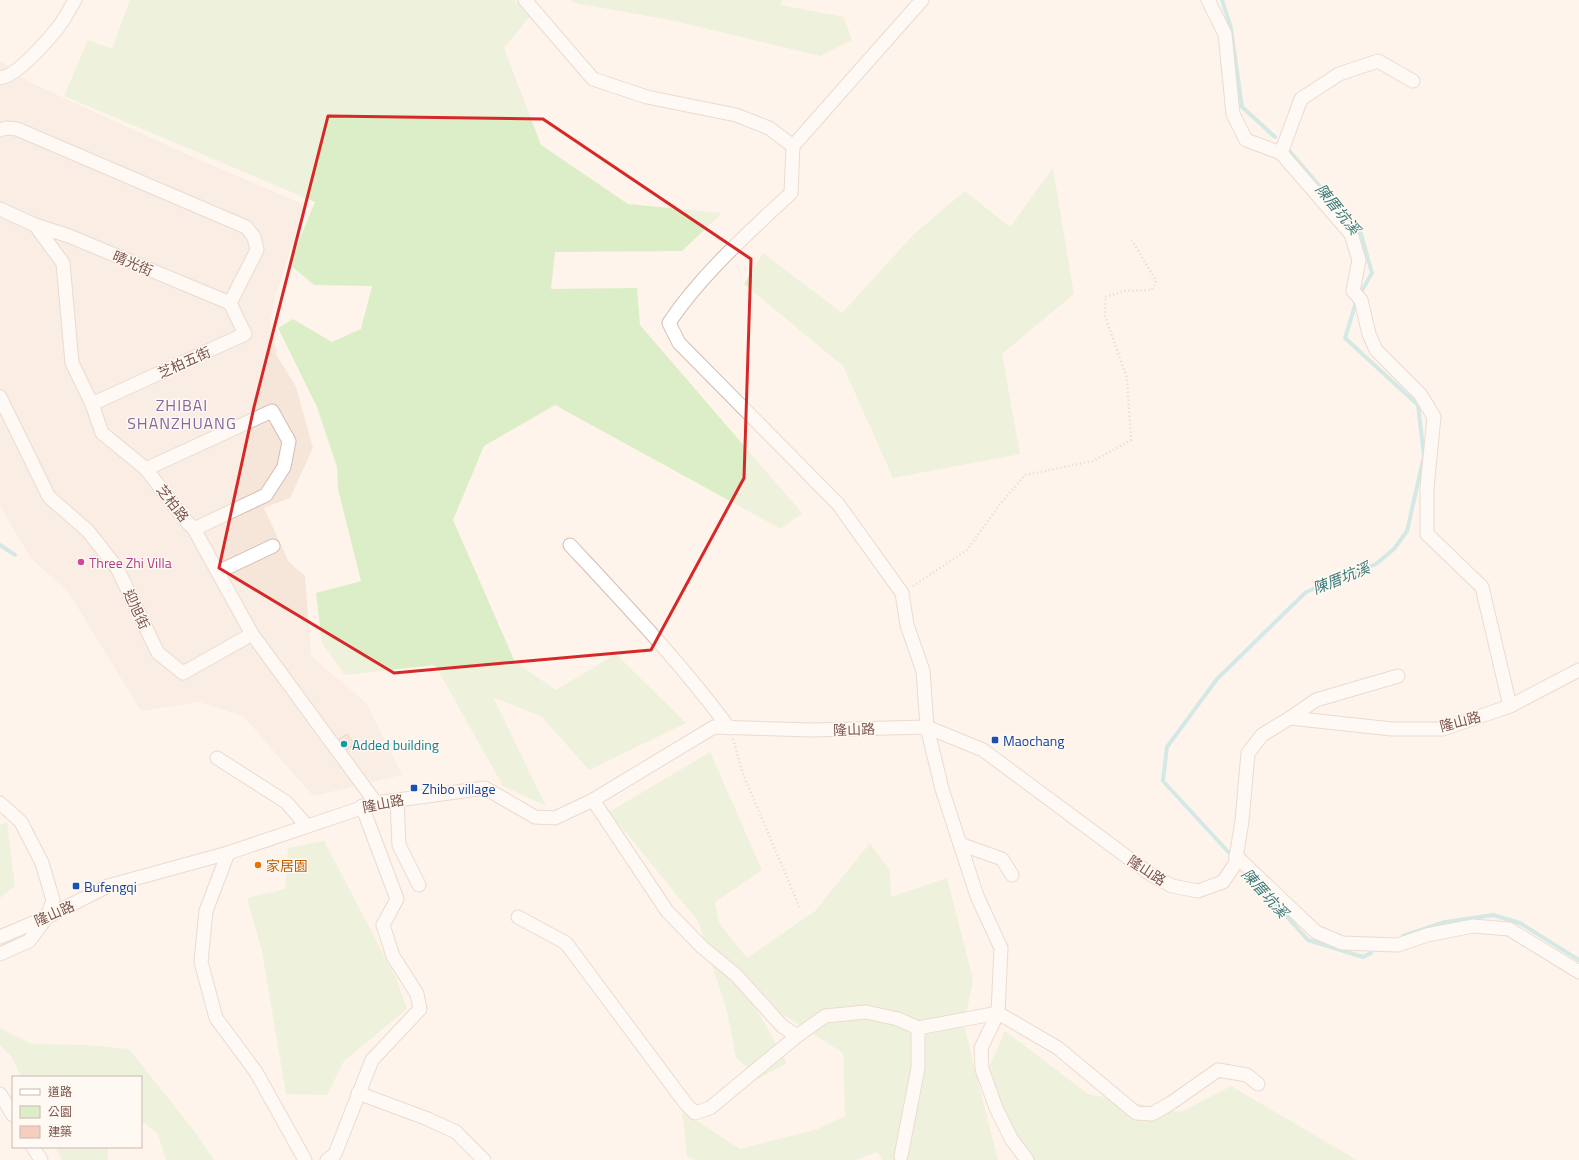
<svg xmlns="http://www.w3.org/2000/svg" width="1579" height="1160" viewBox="0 0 1579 1160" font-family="'Titillium Web','Noto Sans TC',sans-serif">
<rect width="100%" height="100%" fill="#fef4eb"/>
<polygon fill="#f6e5d9" points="0,61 27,81 186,154 305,205 276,294 270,322 277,356 296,387 313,448 290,498 264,508 289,562 305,576 311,656 367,704 402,775 313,796 243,716 199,702 141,711 69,593 30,557 0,506"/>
<g fill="#dceec7">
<polygon points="130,0 515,0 532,14 504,48 541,145 628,204 722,213 682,251 555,252 551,289 637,288 640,325 802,513 781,529 555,405 484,446 453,520 515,662 556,690 616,654 686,723 589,770 542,717 493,697 546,806 503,786 435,665 345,675 322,643 316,593 361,581 338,489 337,467 317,407 278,328 293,319 332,342 361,329 372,286 314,285 289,264 315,202 64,96 88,40 112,49"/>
<polygon points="571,0 782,0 781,5 844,17 852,40 820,56 675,21 575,3"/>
<polygon points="1053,168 1074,294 1002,354 1020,454 893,478 843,366 744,284 763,253 842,313 914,234 965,191 1010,227"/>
<polygon points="710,752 762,870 715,902 719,923 747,958 815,911 870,843 890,871 891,897 947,878 973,979 964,1026 998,1160 882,1160 877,1152 856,1160 695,1160 687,1156 682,1111 740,1149 818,1129 845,1116 843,1053 792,1020 753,1003 787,1063 758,1079 736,1057 727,1011 698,921 609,812"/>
<polygon points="7,822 15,886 0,898 0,825"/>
<polygon points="324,841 396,978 407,1009 344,1061 327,1095 286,1094 262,951 247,898 285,889 288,848"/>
<polygon points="0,1028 32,1044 87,1045 129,1049 195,1132 214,1160 166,1160 158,1134 141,1120 141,1077 21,1077 12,1057 0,1045"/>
<polygon points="1005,1031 1088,1094 1181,1112 1231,1086 1357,1160 1029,1160 986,1074"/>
<polygon points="55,1147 108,1147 108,1160 62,1160"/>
</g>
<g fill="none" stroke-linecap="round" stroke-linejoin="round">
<g stroke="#a2dcdd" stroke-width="4">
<polyline points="1222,0 1231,28 1242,107 1275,137"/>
<polyline points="0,545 15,555"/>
<polyline points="1233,857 1163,781 1167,747 1217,679 1306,592 1376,564 1394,549 1407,531 1424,456 1418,405 1345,338 1357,299 1372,273 1361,234 1286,147"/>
<polyline points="1262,889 1308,940 1363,957 1371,953"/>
<polyline points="1403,936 1445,922 1493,915 1520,923 1579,960"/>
</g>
</g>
<polygon fill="#f6cec0" stroke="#eab19f" points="347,734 355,744 340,754 333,743"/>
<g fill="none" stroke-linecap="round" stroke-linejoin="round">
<g stroke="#d4bcb1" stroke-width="15">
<g id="minor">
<path d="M525,0l68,79 54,18 89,18 33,13 24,18 -2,47c-41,38 -91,83 -122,130l10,20 159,161 64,89 5,32 16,46 4,56 15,62 35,107 24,52 -3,65 -17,35 1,21 14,39 16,32 15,20"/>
<polyline points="1208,0 1225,34 1233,114 1246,140 1281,153 1351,234 1359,260 1353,291 1361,300 1369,334 1376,350 1420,394 1434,417 1427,488 1427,534 1482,587 1510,706"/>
<path d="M0,78c16,-1 46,-36 57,-49 7,-9 12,-19 18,-29"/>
<polyline points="0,130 6,128 17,129 246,227 254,237 257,250 230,303"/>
<polyline points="793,146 922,0"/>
<polyline points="1281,153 1301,99 1339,74 1378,61 1413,81"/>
<polyline points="0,209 35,225 63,263 72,363 92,404 102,433 146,469 186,521 194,529 252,634 376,803"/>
<polyline points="35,225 69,236 230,303"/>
<polyline points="0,397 49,497 88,531 117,568 158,653 183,673 252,634"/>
<polyline points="92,404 245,334 230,303"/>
<polyline points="146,469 272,411 289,441 284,467 266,495 194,529"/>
<path d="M570,545c55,59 111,118 159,183"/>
<polyline points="218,572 273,546"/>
<polyline points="1290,718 1316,700 1398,676"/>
<polyline points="217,758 286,802 307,826"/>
<polyline points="397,800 399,845 419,885"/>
<polyline points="593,800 667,911 702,947 736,975 782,1026 797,1036 825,1016 866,1012 898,1019 918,1028 998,1013 1058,1048 1136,1113 1152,1114 1171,1103 1218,1070 1247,1075 1258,1084"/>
<polyline points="0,803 21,822 42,863 53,900 47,917 29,941 0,954"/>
<polyline points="960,844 1002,859 1012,875"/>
<polyline points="228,853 206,911 201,962 216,1018 256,1072 305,1160"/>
<polyline points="1236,856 1316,932 1342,943 1398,945 1427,935 1473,926 1509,929 1579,972"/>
<polyline points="518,917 566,943 686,1104 695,1113 710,1108 797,1036"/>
<polyline points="0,937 47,917 108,886 228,853 376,803 485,788 535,817 555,818 593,800 714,727 811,730 927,727 983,750 1150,874 1172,886 1198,891 1223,882 1235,864 1242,821 1248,753 1262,735 1290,718 1392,729 1443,729 1510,706 1579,670"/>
<polyline points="358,1093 428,1119 456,1132 484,1160"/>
<polyline points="0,1094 13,1115"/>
<polyline points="33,1147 41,1160"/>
<polyline points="901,1156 918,1068 918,1028"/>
<polyline points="327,1160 335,1154 372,1060 420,1009 417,994 393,956 383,925 397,899 362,806"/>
</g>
</g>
<g stroke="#dcb1a2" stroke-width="2.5" stroke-dasharray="1 3" stroke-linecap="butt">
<polyline points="913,586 967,550 1000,504 1025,475 1093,461 1131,440 1127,378 1105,316 1105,297 1125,291 1152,290 1156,281 1132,240"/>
<polyline points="733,739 743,774 800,908"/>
</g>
<use href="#minor" stroke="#fff" stroke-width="13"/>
</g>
<path d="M0 0H1579V1160H0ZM328,116l215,3 208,140 -7,219 -93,172 -257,23 -175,-105 35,-161z" fill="#fef4eb" fill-opacity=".55" fill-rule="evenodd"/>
<path fill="none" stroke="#d62828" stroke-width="3" stroke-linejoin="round" d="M328,116l215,3 208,140 -7,219 -93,172 -257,23 -175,-105 35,-161z"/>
<circle fill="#d1479c" stroke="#fff9f3" stroke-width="1.5" cx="81" cy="562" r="4"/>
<g fill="#1a4fb4" stroke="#fff9f3" stroke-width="1.5">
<rect x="991" y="736" width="8" height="8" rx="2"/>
<rect x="410" y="784" width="8" height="8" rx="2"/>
<rect x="72" y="882" width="8" height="8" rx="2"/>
</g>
<circle fill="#0f9aa8" stroke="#fff9f3" stroke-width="1.5" cx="344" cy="744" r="4"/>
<circle fill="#e8710a" stroke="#fff9f3" stroke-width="1.5" cx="258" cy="865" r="4"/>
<g text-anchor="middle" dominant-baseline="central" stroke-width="3" stroke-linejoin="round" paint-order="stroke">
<g font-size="14" fill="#7c554b" stroke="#fff9f3">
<text transform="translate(133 263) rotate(23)">晴光街</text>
<text transform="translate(184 362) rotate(-24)">芝柏五街</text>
<text transform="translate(173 503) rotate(52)">芝柏路</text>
<text transform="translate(137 609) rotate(65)">迎旭街</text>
<text transform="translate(1460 721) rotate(-15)">隆山路</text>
<text transform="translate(854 729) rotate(-2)">隆山路</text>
<text transform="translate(383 803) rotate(-11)">隆山路</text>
<text transform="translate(1147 870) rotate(33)">隆山路</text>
<text transform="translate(54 913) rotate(-24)">隆山路</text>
</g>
<g font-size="14" fill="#b23c85" stroke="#fff9f3" text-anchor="start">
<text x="89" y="562">Three Zhi Villa</text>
</g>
<g font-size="14" fill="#164399" stroke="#fff9f3" text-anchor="start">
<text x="1003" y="740">Maochang</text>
<text x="422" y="788">Zhibo village</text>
<text x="84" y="886">Bufengqi</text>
</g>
<g font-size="14" fill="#0d838f" stroke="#fff9f3" text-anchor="start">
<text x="352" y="744">Added building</text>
</g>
<g font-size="14" fill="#c56008" stroke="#fff9f3" text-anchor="start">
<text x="266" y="865">家居園</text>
</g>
<g font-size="15" font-style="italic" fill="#3a797a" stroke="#fff9f3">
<text transform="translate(1338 209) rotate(51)">陳厝坑溪</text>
<text transform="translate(1341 578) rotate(-22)">陳厝坑溪</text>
<text transform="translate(1265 893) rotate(48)">陳厝坑溪</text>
</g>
<g font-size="16" letter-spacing="1" fill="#84679f" stroke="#fff9f3">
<text x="182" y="405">ZHIBAI<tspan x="182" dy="18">SHANZHUANG</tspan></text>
</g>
</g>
<rect x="12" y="1076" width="130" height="72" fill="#fff9f3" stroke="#cbb7b0"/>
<rect x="20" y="1089" width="20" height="6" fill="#ffffff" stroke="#cbb7b0"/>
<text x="48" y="1096" font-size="12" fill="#7c554b">道路</text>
<rect x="20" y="1106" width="20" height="12" fill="#dceec7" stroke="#cbb7b0"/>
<text x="48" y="1116" font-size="12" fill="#7c554b">公園</text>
<rect x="20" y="1126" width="20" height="12" fill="#f6cec0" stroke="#cbb7b0"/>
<text x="48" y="1136" font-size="12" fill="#7c554b">建築</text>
</svg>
